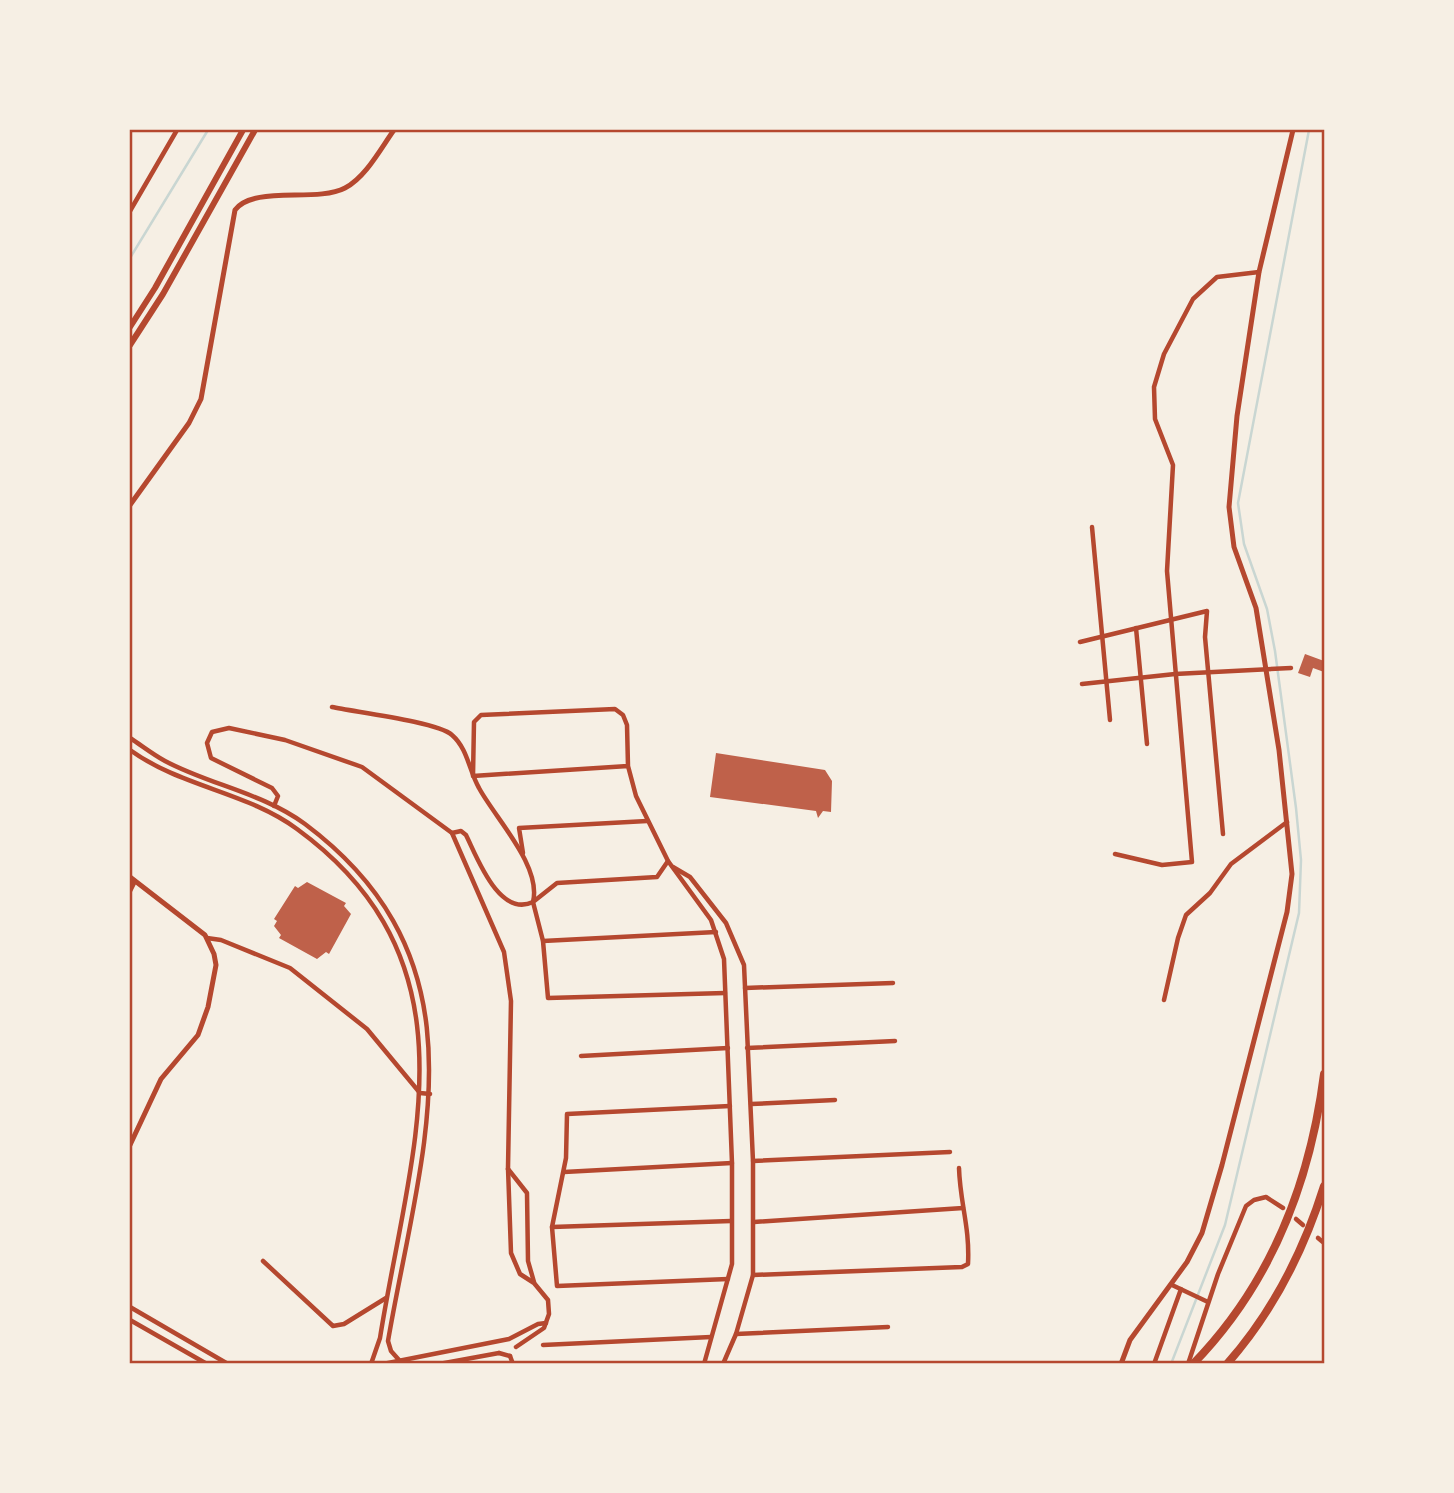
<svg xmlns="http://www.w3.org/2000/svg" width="1454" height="1493" viewBox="0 0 1454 1493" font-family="Raleway,sans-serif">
<rect width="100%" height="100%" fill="#f6efe4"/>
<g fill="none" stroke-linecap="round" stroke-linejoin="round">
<g stroke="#c9d6d2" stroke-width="2.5">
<polyline points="130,258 208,130"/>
<polyline points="1171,1364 1225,1225 1299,913 1301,860 1296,808 1275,651 1267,609 1244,544 1238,503 1309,130"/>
</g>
</g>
<g fill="#bf614a">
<polygon points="1305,654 1324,661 1324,672 1313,668 1310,677 1298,673"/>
<polygon points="716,753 825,770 832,781 831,812 823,811 818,818 816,811 710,797"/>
<polygon points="307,882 346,903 344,906 351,914 329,954 326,952 317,959 279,938 281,935 274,926 277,921 274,919 295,886 298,888"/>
</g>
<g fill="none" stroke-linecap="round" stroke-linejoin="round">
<g stroke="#b5482f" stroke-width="4.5">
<polyline points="130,211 177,130"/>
<polyline points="1092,527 1110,720"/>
<polyline points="1136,628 1147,744"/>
<polyline points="1080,642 1207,611 1205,637 1223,834"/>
<polyline points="1082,684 1175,674 1291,668"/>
<path d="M332,707c23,5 106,15 120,28 16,14 17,36 27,53 16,30 63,78 54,114 -34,16 -56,-45 -67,-67l-5,-4 -9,2"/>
<path d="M130,738c11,7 22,16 35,23 45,24 98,32 140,63 187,140 116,325 83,517l3,10 8,9"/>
<path d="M130,750c51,37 117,42 167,79 186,136 113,320 83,509l-9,26"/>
<polyline points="628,766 473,776 474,722 481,715 615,709 623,715 627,725 628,766 636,796 668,861 711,920 724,959 732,1163 732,1264 704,1364"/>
<polyline points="274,806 278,796 272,788 211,758 207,743 212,732 229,728 285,740 362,767 452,833 504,952 511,1001 508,1168 511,1253 520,1274 534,1283 548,1300 549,1314 544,1328 516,1347"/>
<polyline points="523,853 519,828 647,821"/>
<polyline points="1115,854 1162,865 1192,862 1167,571 1173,465 1155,419 1154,387 1164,354 1193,299 1217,277 1259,272"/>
<polyline points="668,861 657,877 557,883 533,902 543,941 548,998 725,993"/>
<polyline points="673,867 690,877 726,923 744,965 753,1161 753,1275 736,1334 723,1364"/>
<polyline points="130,891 135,881"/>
<polyline points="207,938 221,940 290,968 367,1029 420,1093 430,1094"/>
<polyline points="543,941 716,932"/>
<polyline points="745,988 893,983"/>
<polyline points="1164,1000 1178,938 1186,915 1210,893 1231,864 1287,822"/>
<polyline points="747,1048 895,1041"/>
<polyline points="581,1056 728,1048"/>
<polyline points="751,1104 835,1100"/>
<polyline points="753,1161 950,1152"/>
<polyline points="508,1169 527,1193 528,1261 534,1282"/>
<polyline points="564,1172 732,1163"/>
<polyline points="1296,1219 1303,1225"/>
<polyline points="754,1222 963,1208"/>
<polyline points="552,1227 731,1221"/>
<polyline points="1318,1238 1324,1243"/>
<polyline points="263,1261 333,1326 344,1324 386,1298"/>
<path d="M753,1275l209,-8 6,-3c2,-37 -8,-61 -9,-96"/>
<polyline points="728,1279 557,1286 552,1227 566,1158 567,1114 730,1106"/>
<polyline points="1172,1285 1208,1302"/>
<polyline points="130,1307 228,1364"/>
<polyline points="130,1320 207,1364"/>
<polyline points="736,1334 888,1327"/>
<polyline points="543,1345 711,1337"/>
<polyline points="499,1353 510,1356"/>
<polyline points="510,1356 513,1364"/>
<polyline points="383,1364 509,1339 538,1324 546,1323"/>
<polyline points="439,1364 499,1353"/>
<polyline points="1154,1364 1181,1289"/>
<polyline points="1188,1364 1218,1274 1246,1206 1254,1200 1266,1197 1283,1208"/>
</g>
<g stroke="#b5482f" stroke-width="5">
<path d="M130,505l59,-82 12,-24 34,-189c19,-25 81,-7 110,-22 21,-11 36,-40 49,-58"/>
<polyline points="130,877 205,935 214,954 216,965 208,1007 198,1035 161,1079 130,1145"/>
<polyline points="1121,1364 1130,1340 1187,1262 1202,1233 1222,1165 1287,912 1292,874 1279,750 1256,608 1234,547 1229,507 1237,416 1259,272 1293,130"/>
</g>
<g stroke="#b5482f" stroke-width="6">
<polyline points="130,327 155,288 243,130"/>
<polyline points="130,345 163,294 255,130"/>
</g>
<g stroke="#b5482f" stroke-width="8">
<path d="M1193,1364c78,-80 117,-181 131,-290"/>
<path d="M1227,1364c45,-51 77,-114 97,-178"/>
</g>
</g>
<rect width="1454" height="1493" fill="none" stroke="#f6efe4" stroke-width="262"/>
<rect x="131" y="131" width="1192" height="1231" fill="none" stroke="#b5482f" stroke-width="2.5"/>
</svg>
